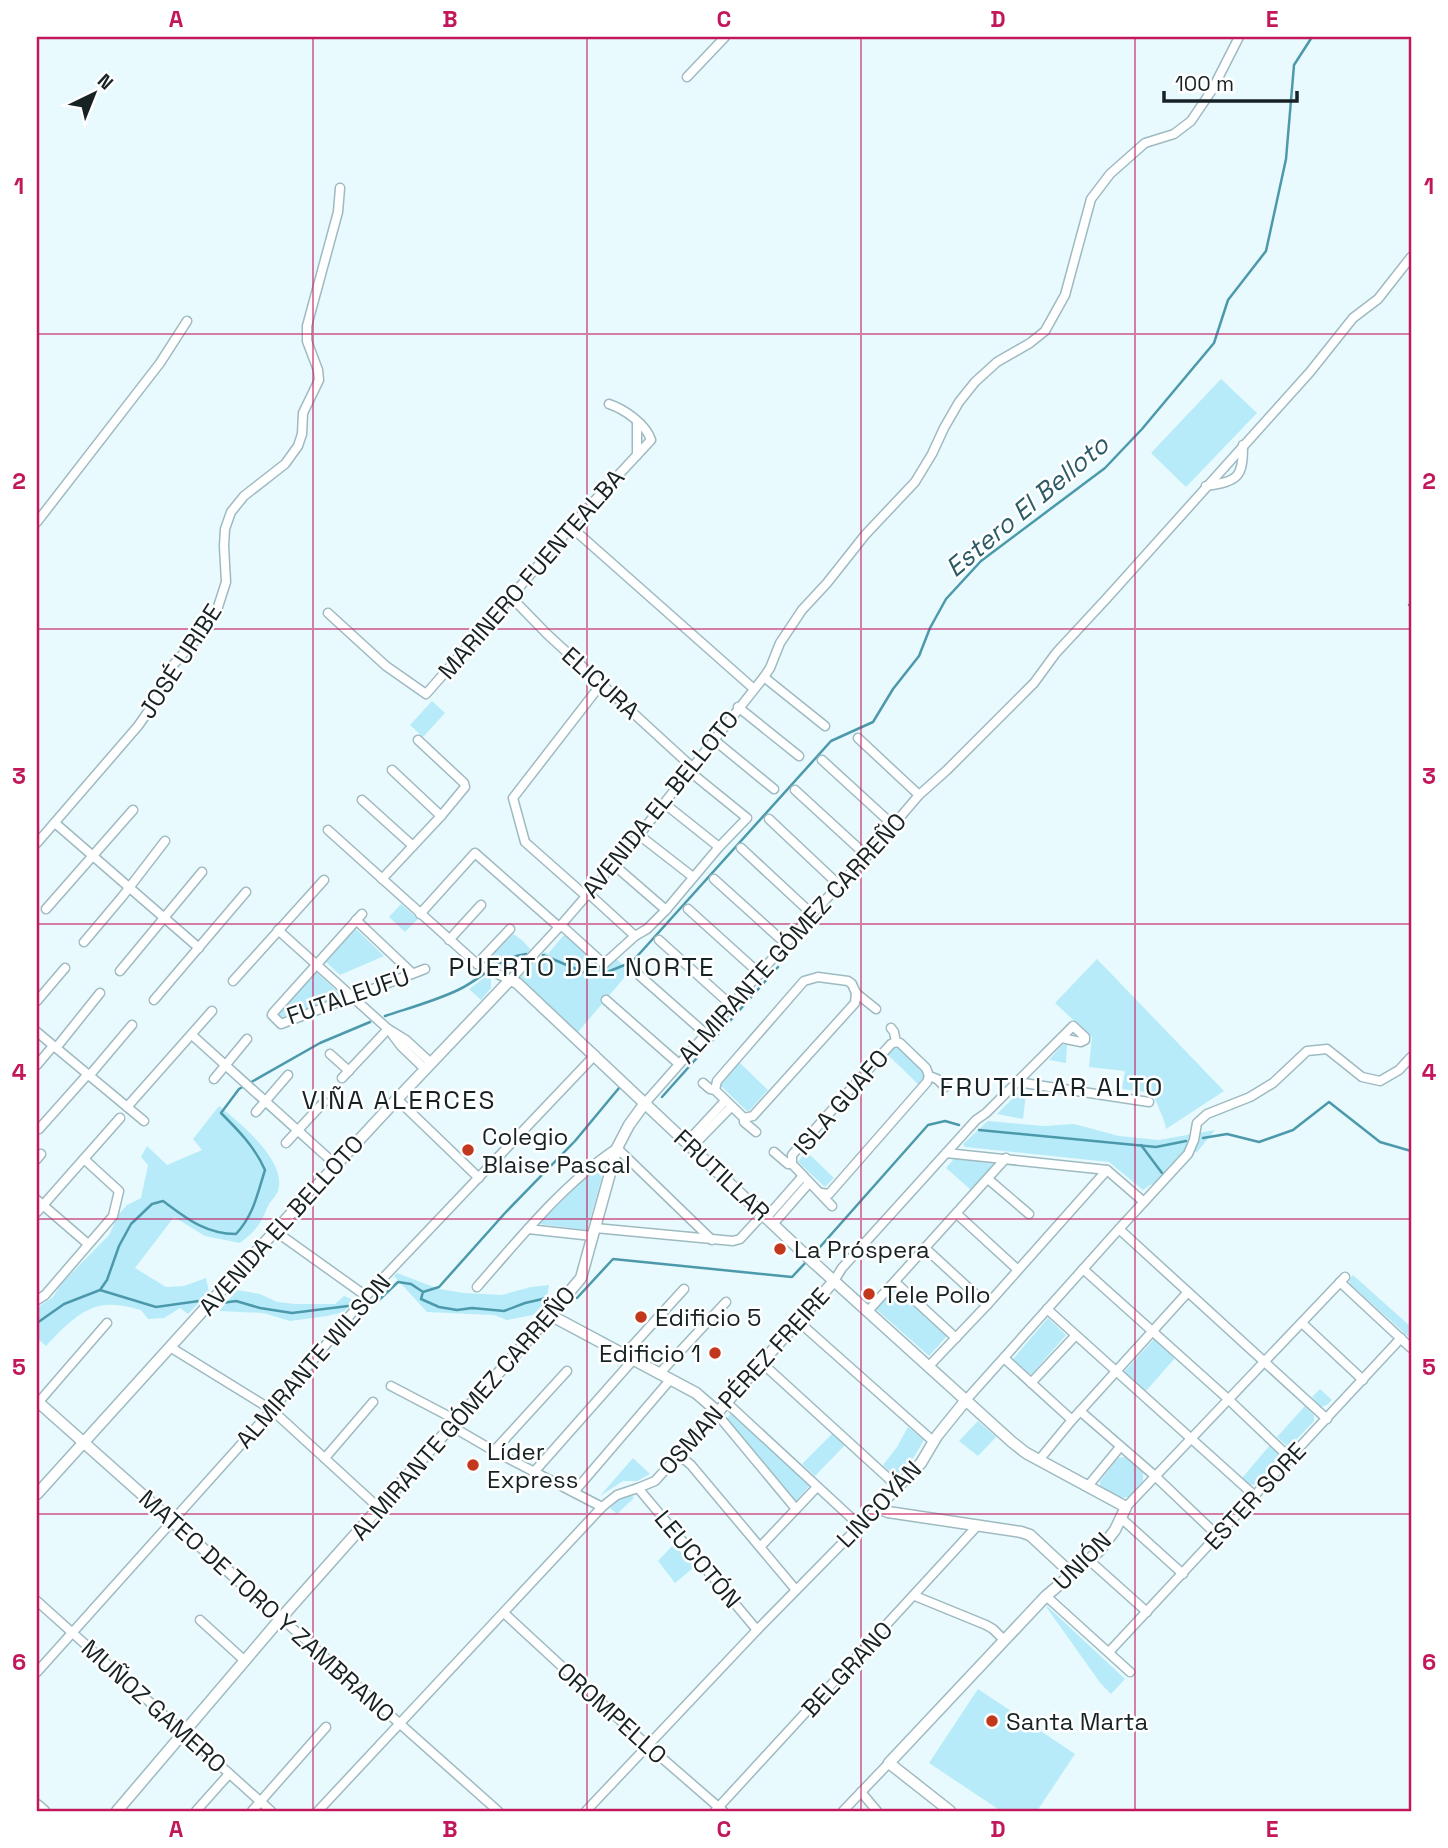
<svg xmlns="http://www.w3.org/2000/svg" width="1448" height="1848" viewBox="0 0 1448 1848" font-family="'Space Grotesk',sans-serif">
<rect width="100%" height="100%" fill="#e8fafe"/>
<g fill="#b7ebf9">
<polygon points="1221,379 1257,413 1186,487 1151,453"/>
<polygon points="432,701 445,713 423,737 410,725"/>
<polygon points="401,904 418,919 405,932 389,917"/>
<polygon points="356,929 384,956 340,975 325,961"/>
<polygon points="513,934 522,940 531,950 511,971 485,962"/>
<polygon points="563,936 567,936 604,969 615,958 630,971 578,1032 520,978 545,952 548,954"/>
<path d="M1097,959l127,132 -58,38c-1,-10 -10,-25 -13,-36l-31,-4 3,-18 -36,-4 3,-30 -37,-34z"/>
<polygon points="316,972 341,995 282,1018 277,1016 277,1013"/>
<polygon points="487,976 491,978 491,988 481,1000 469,989"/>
<polygon points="1062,1045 1067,1045 1066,1063 1049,1060"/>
<polygon points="894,1047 898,1047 926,1075 926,1078 920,1086 888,1055"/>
<polygon points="738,1061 768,1090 748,1112 719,1084"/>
<polygon points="1018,1093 1026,1094 1023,1119 997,1114"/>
<path d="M219,1106c20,16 64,52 60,80 -1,9 -6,12 -10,18 -3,5 -4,11 -7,15 -5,10 -13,17 -22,24l-35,-7 -31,-19 -39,51 31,19 18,-1 22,-8 3,14 -21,22 -8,-6 -16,10 -16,1 -7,-9c-8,-2 -18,-5 -27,-5 -28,-3 -50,22 -68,41l-9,-8v-30l16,-11 9,-14 47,-48 10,-21 8,-9 14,-7 7,-33 -7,-8 6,-11 20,19 35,-15 -9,-11z"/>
<polygon points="988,1121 1044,1126 1074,1124 1119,1136 1159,1140 1215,1130 1197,1152 1183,1152 1158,1183 1150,1185 1143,1190 1109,1162 965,1147 963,1144"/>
<polygon points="806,1151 834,1178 825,1187 798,1162"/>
<polygon points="954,1159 994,1164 971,1190 946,1168"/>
<polygon points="594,1169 602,1177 587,1230 539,1224"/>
<polygon points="397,1273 439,1289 464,1293 502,1295 531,1287 549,1285 546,1302 533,1315 507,1320 494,1315 427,1312 394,1276"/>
<polygon points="1353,1275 1411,1327 1411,1339 1350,1284 1349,1280"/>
<polygon points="894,1288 947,1336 929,1356 876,1309"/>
<polygon points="237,1290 260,1294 277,1302 295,1304 335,1304 344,1296 353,1300 344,1312 327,1316 290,1321 263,1313 219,1311"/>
<polygon points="1048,1318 1066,1335 1031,1375 1013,1359"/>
<polygon points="1154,1339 1175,1358 1146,1391 1124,1372"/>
<polygon points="1320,1389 1332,1400 1327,1405 1321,1407 1312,1397"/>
<polygon points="1305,1406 1314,1415 1314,1421 1291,1445 1287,1446 1277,1437"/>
<polygon points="731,1412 810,1485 796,1501 727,1420"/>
<polygon points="978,1421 996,1437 978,1456 959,1441"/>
<polygon points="908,1427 924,1440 914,1457 895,1477 883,1465 897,1447"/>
<polygon points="832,1434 845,1445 815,1476 802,1464"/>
<polygon points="1270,1445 1278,1454 1278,1459 1257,1484 1251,1485 1242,1478"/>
<polygon points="1125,1457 1143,1471 1143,1481 1129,1497 1120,1498 1100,1487 1100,1481 1118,1458"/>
<polygon points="633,1458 650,1474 637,1481 623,1481 600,1496"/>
<polygon points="632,1495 634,1498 617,1514 610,1508 619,1500"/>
<polygon points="674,1544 694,1567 675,1583 658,1561"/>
<polygon points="1047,1606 1125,1679 1111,1694 1101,1684 1047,1608"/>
<polygon points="978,1689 1075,1754 1037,1811 1001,1811 929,1763"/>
</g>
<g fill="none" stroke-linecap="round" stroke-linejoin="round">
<g stroke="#4c99ab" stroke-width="2.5">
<polyline points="1409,605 1411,604"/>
<polyline points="543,955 595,977 632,962 831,741 873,722 893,689 919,656 930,628 946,599 981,561 1105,468 1142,429 1214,343 1228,300 1266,251 1286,159 1294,65 1312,37"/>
<path d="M385,1016c24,-8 50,-15 73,-26 24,-11 41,-33 68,-36"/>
<polyline points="662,1097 778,967"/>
<polyline points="979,1130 1156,1147 1186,1141"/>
<polyline points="1203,1138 1227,1134 1259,1142 1293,1130 1329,1102 1380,1142 1411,1151"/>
<polyline points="1141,1145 1162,1173"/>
<polyline points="812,1256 928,1125 945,1121 959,1125"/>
<polyline points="100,1290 156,1307 199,1301"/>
<polyline points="423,1292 439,1287 505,1213 575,1141 619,1088"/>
<polyline points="577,1298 613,1259 792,1277 807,1261"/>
<polyline points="222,1303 236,1301 260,1308 292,1313 348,1306"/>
<polyline points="368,1305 379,1300 398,1282 411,1284 423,1292 421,1299 439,1307 457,1310 472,1308 504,1311 525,1303 547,1298"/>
<path d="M37,1323l27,-19 36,-14 7,-10 12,-34 12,-22 21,-20 11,-3c23,17 42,33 73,33 18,-20 21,-39 29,-64 -10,-23 -27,-40 -44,-57l18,-24 81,-46 50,-21"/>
</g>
<g stroke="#9ebac1" stroke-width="11">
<g id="minor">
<polyline points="687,77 725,37"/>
<polyline points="637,455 637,422"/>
<path d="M1206,486c32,-5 37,-8 37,-41"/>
<polyline points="37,522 160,363 187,321"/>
<polyline points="571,527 754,689"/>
<polyline points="511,597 547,634 692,767"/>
<path d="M328,613l58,53 40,28 85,-97 73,-85 67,-72c-5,-16 -27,-31 -42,-36"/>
<polyline points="764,677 825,726"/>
<polyline points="738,707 799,756"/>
<polyline points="858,738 919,795"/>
<polyline points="713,739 774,789"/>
<polyline points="822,760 893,825"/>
<polyline points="392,770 441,816"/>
<polyline points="795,790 867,856"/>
<polyline points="362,800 413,846"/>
<polyline points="665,804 719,847"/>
<polyline points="769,819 839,885"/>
<polyline points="55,823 199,948"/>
<polyline points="328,830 477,964 510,980 561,925 639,835 764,677 770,668 780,643 802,610 827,583 865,535 915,482 932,454 944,428 959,402 975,382 997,362 1030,343 1045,331 1065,295 1091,199 1110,174 1145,143 1174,134 1191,121 1212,90 1239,37"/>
<polyline points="639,835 693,877"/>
<polyline points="37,843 138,726 152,706 173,665 203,632 217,610 226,582 224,546 225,529 231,512 244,496 285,464 298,446 302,434 303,413 319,380 318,370 307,341 307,326 338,212 340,188"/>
<polyline points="741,848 812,914"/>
<polyline points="614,865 666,910"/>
<polyline points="382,879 441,816 465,787 464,783 418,740"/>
<polyline points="714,879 786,944"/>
<polyline points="588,893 635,936"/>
<polyline points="586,896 525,842 513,798 602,683"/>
<polyline points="46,909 133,810"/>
<polyline points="688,909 760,974"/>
<polyline points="362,914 273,1013 272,1015 281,1024 425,969"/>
<polyline points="420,914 475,853 559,927"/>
<polyline points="356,920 412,973"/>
<polyline points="561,925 604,964 635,936 647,929 666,910 719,847 747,818 689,771"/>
<polyline points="278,930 388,1029 406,1040 431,1063"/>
<polyline points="449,940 481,905"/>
<polyline points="659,940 731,1005"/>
<polyline points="84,942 122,897 165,841"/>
<polyline points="477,964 510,929"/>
<polyline points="120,971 202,872"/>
<polyline points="639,975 706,1034"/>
<polyline points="233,981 324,880"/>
<polyline points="154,1000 246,892"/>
<polyline points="606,1000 679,1064"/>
<polyline points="37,1001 65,968"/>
<polyline points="891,1028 894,1032 896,1042 900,1043 926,1068 929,1076 937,1079 945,1087"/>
<polyline points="37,1032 144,1121"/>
<polyline points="392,1034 401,1046 425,1069"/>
<polyline points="192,1035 336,1165"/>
<polyline points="56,1048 100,993"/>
<polyline points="330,1054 349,1071"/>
<polyline points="37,1065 53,1046"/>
<polyline points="89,1076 132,1025"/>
<polyline points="342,1078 388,1029"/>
<polyline points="214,1079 247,1039"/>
<polyline points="1017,1082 1149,1102"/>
<polyline points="703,1083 710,1089 715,1090 744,1118 744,1122 756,1132"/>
<polyline points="715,1090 717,1081 804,981 818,977 848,981 852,984 856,993 876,1009"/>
<polyline points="397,1099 479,1178"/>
<polyline points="645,1103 812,914 867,856 919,795 947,770 1034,683 1056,653 1107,598 1310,372 1353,318 1378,299 1411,257"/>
<polyline points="127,1107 212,1011"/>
<polyline points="256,1112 288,1075"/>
<polyline points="744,1118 753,1116 855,1003 856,993"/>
<polyline points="39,1129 88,1074"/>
<polyline points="687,1142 725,1101"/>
<polyline points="286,1143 324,1102"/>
<polyline points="692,1147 731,1107"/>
<polyline points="774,1152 788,1164 792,1164 832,1206"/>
<polyline points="946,1153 1107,1170 1144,1202"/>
<polyline points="37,1159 41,1154"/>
<polyline points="792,1164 792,1155 891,1044 896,1042"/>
<polyline points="988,1179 1029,1214"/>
<polyline points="821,1193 829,1194 927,1082 929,1076"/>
<polyline points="37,1200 88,1244"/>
<polyline points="37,1212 120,1118"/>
<polyline points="957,1214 1017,1269"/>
<polyline points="766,1218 803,1176"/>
<polyline points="773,1224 809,1183"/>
<polyline points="595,1228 733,1241 740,1239 763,1214"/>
<polyline points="528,1229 592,1236"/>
<polyline points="1119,1229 1327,1419"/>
<polyline points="275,1231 366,1296"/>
<polyline points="925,1248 987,1305"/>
<polyline points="1083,1269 1228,1399 1290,1458"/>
<polyline points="834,1281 842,1268 976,1120 986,1113 1073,1026 1085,1037 1085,1040 1081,1042 1061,1038"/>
<polyline points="895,1282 956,1338"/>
<polyline points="1340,1282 1411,1348"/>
<path d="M477,1287c42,-48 87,-104 140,-139l95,92"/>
<polyline points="37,1300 45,1295 113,1216 119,1191 84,1159"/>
<polyline points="1047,1309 1255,1496"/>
<polyline points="868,1311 1006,1158"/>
<polyline points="799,1322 933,1441"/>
<polyline points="1302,1323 1363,1380"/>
<polyline points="170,1347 272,1410 379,1508"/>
<polyline points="624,1355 684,1289"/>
<polyline points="1004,1358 1072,1420"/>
<polyline points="762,1363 898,1487"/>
<polyline points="929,1366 987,1305 1107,1170"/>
<polyline points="659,1374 726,1302"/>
<polyline points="1031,1383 1075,1336"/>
<polyline points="391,1386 456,1420"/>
<polyline points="966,1400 1119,1229 1188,1154 1194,1140 1197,1123 1207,1114 1250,1097 1273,1083 1307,1051 1327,1049 1362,1077 1380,1081 1399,1070 1411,1057"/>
<polyline points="727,1403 859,1525"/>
<polyline points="37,1404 107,1323"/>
<polyline points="1080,1411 1155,1476 1218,1536"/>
<polyline points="717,1414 796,1509"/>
<polyline points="451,1426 494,1451 602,1507"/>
<polyline points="494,1451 567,1371"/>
<polyline points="679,1455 691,1465 796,1590"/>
<polyline points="325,1458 373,1402"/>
<polyline points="1039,1460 1072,1420 1188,1292"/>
<polyline points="534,1472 633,1360"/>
<polyline points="1088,1486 1120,1447"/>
<polyline points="638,1488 757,1630"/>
<polyline points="574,1492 670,1380"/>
<polyline points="1126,1507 1345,1277"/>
<polyline points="1121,1518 1183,1574"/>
<polyline points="761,1546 817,1487"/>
<polyline points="1090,1561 1147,1612"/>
<polyline points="915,1596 986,1625 993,1629 1004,1640"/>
<polyline points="1046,1596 1130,1672"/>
<polyline points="37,1601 271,1811"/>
<polyline points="504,1613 647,1745 723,1811"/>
<polyline points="281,1618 498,1811"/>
<polyline points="200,1620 245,1661"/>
<polyline points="1109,1652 1401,1338"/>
<polyline points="37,1672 272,1410 366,1296 595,1055"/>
<polyline points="861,1792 877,1811"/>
<polyline points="196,1811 229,1774"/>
<polyline points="252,1811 326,1727"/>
<polyline points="318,1811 602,1507 617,1495 638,1488 655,1481 718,1412"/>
<polyline points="586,1811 757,1630 877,1508"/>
<polyline points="715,1811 978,1525"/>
<polyline points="843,1811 889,1763"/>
</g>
</g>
<g stroke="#9ebac1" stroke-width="13">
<g id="tertiary">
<polyline points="550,1315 696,1393 718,1412 834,1281"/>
<polyline points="966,1400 937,1436 921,1463 877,1508 888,1512 1021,1532 1030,1535 1072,1574"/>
<polyline points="37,1401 281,1618"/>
<polyline points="37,1494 275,1231 397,1099 510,980 517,983 813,1262 1012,1442 1026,1453 1126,1507 1115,1530 1099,1551 1046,1596 889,1763 950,1811"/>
<polyline points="37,1805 44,1811"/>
<polyline points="117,1811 281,1618 550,1315 581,1278 617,1148 629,1125 645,1103"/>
</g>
</g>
<use href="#minor" stroke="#fff" stroke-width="8"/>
<use href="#tertiary" stroke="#fff" stroke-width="10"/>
</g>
<path fill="none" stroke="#c2185b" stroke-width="2" stroke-opacity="0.55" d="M313,37v1774M587,37v1774M861,37v1774M1135,37v1774M37,334h1374M37,629h1374M37,924h1374M37,1219h1374M37,1514h1374"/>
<g fill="#c2381c" stroke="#fff" stroke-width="2.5">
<circle cx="468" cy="1150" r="7"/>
<circle cx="780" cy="1249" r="7"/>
<circle cx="869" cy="1294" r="7"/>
<circle cx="641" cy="1317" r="7"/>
<circle cx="715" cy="1353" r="7"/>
<circle cx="473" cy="1465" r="7"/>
<circle cx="992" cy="1721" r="7"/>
</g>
<g text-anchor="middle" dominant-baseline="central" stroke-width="5" stroke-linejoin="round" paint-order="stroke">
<g font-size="24" fill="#172224" stroke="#fff">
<text transform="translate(531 574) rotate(-49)">MARINERO FUENTEALBA</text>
<text transform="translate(180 661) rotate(-57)">JOSÉ URIBE</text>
<text transform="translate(601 683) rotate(42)">ELICURA</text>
<text transform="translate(660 804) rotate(-51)">AVENIDA EL BELLOTO</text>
<text transform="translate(792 938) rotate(-48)">ALMIRANTE GÓMEZ CARREÑO</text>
<text transform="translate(348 996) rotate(-19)">FUTALEUFÚ</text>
<text transform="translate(841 1102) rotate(-49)">ISLA GUAFO</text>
<text transform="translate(722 1175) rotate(43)">FRUTILLAR</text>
<text transform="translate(281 1225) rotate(-48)">AVENIDA EL BELLOTO</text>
<text transform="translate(313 1361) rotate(-49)">ALMIRANTE WILSON</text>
<text transform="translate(744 1381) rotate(-48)">OSMAN PÉREZ FREIRE</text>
<text transform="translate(463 1413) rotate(-49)">ALMIRANTE GÓMEZ CARREÑO</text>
<text transform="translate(1255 1496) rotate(-47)">ESTER SORE</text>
<text transform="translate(879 1504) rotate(-46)">LINCOYÁN</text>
<text transform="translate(698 1559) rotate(50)">LEUCOTÓN</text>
<text transform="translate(1082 1561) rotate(-45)">UNIÓN</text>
<text transform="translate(267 1606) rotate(42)">MATEO DE TORO Y ZAMBRANO</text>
<text transform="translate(847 1669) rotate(-47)">BELGRANO</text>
<text transform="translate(154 1706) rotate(42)">MUÑOZ GAMERO</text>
<text transform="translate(612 1713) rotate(42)">OROMPELLO</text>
</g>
<g font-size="24" fill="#172224" stroke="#fff" text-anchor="start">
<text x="482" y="1136">Colegio<tspan x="482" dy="28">Blaise Pascal</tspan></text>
<text x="794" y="1249">La Próspera</text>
<text x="883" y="1294">Tele Pollo</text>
<text x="655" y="1317">Edificio 5</text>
<text x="701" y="1353" text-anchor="end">Edificio 1</text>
<text x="487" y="1451">Líder<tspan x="487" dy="28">Express</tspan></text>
<text x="1006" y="1721">Santa Marta</text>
</g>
<g font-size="26" font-style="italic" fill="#2c5a65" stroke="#fff">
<text transform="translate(1027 506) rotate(-40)">Estero El Belloto</text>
</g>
<g font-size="26" letter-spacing="2" fill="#172224" stroke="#fff">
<text x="582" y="967">PUERTO DEL NORTE</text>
<text x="1052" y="1087">FRUTILLAR ALTO</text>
<text x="399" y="1100">VIÑA ALERCES</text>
</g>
</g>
<rect width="1448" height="1848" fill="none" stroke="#ffffff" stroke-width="77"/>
<g transform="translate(94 94) rotate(43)" stroke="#ffffff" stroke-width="5" paint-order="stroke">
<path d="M0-5L12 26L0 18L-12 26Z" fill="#172224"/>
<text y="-10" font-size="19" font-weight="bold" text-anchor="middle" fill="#172224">N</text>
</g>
<path d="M1164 91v10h133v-10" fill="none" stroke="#172224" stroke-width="3.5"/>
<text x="1175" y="91" font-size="21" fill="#172224" stroke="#ffffff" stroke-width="5" paint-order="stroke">100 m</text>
<rect x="38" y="38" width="1372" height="1772" fill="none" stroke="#c2185b" stroke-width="2.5"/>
<g font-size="23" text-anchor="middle" font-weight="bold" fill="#c2185b">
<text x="176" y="27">A</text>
<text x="450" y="27">B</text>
<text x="724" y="27">C</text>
<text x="998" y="27">D</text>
<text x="1272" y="27">E</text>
<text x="19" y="194">1</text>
<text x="1429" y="194">1</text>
<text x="19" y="489">2</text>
<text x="1429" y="489">2</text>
<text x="19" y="784">3</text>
<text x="1429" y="784">3</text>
<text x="19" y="1080">4</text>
<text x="1429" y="1080">4</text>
<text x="19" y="1375">5</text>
<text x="1429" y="1375">5</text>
<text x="19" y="1670">6</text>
<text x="1429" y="1670">6</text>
<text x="176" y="1837">A</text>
<text x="450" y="1837">B</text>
<text x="724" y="1837">C</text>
<text x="998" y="1837">D</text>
<text x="1272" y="1837">E</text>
</g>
</svg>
